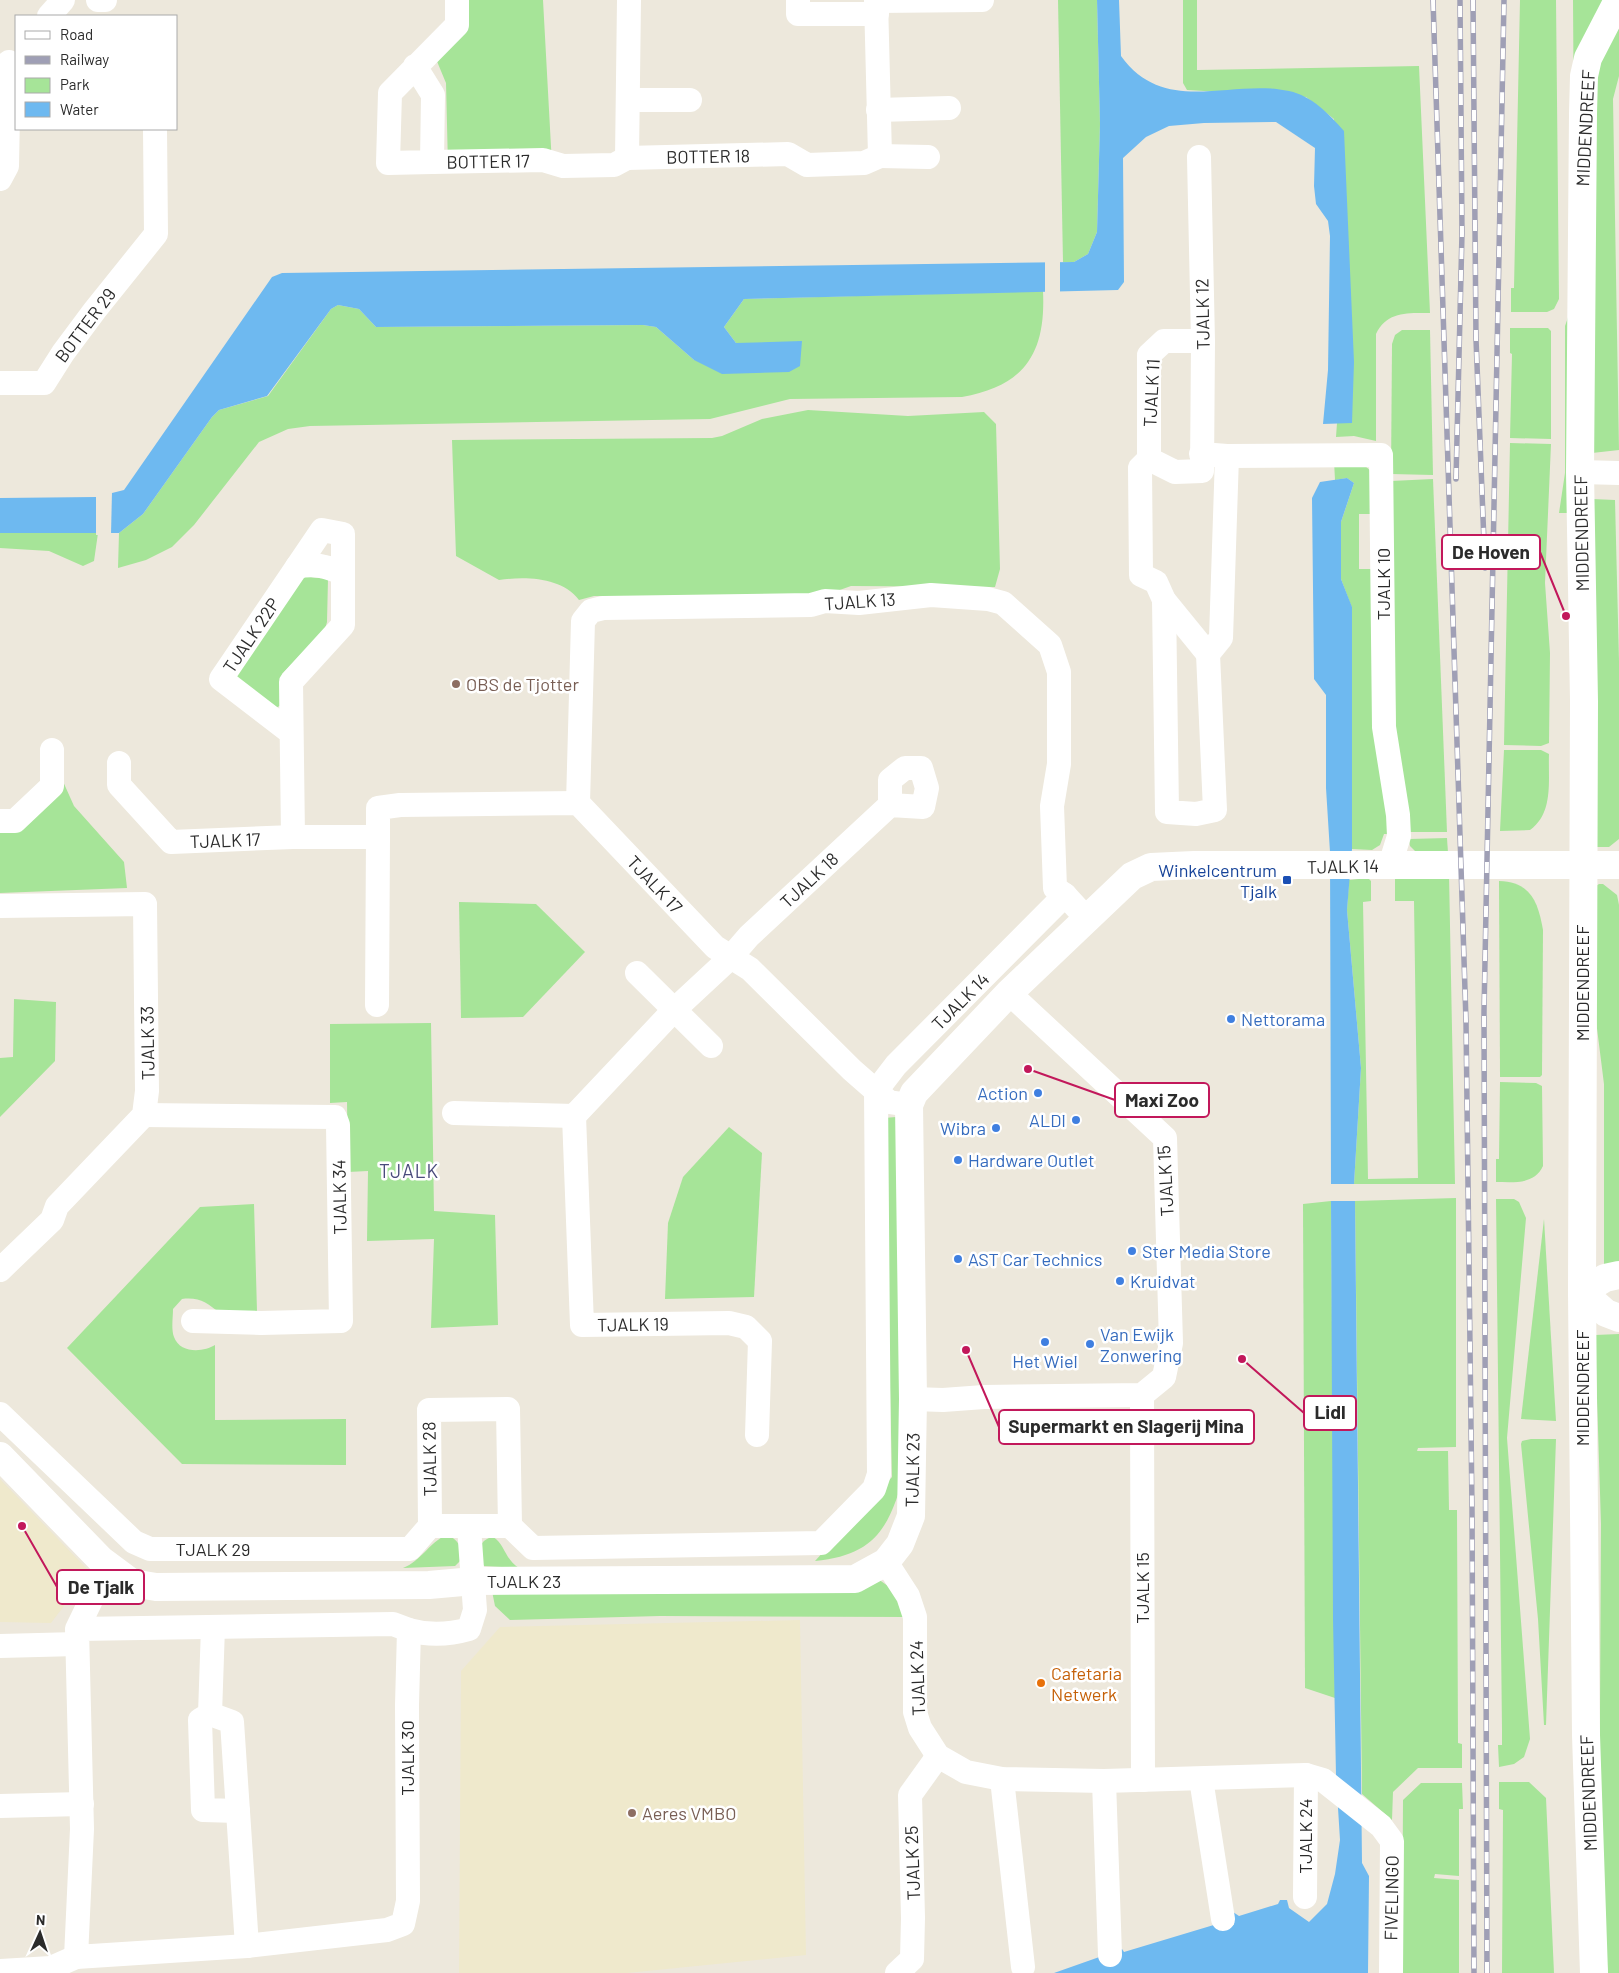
<svg xmlns="http://www.w3.org/2000/svg" width="1619" height="1973" viewBox="0 0 1619 1973" font-family="Barlow,sans-serif">
<rect width="100%" height="100%" fill="#ede8dc"/>
<g fill="#efe9cc">
<polygon points="0,1479 90,1572 51,1623 0,1622"/>
<polygon points="800,1620 806,1955 627,1973 459,1973 461,1671 500,1627"/>
</g>
<g fill="#a6e498">
<polygon points="461,0 543,0 552,165 448,166 446,83 436,59"/>
<polygon points="1058,0 1097,0 1100,124 1097,232 1088,254 1074,262 1063,262"/>
<path d="M1183,0h14v70l222,-4 11,247c-22,0 -43,-2 -54,21v107l-22,-5 -18,1 1,-14 15,-1 -18,-303 -28,-22 -119,-7 -4,-7z"/>
<polygon points="1520,0 1556,0 1559,299 1554,309 1547,312 1511,312 1511,288 1514,288"/>
<polygon points="1573,0 1609,0 1596,24 1569,513 1559,513 1565,473 1565,326 1575,297"/>
<polygon points="1619,17 1619,76 1613,99 1619,450 1592,453 1590,102 1601,49"/>
<path d="M1043,291c3,62 -18,95 -81,106l-172,2 -80,20 -400,7 -22,3 -29,13 -65,83 -22,22 -26,13 -28,8 1,-35 24,-19 69,-97 7,-7 49,-14 63,-87 7,-4 21,4 17,18 267,-2 13,2 38,33 95,12 -35,-28 -18,-1 -12,-16 20,-28z"/>
<polygon points="1510,328 1548,328 1551,331 1551,439 1510,438 1512,354 1510,353"/>
<polygon points="1402,330 1430,330 1433,475 1391,474 1392,344 1395,335"/>
<path d="M808,410l100,6 76,-4 12,12 4,145 -5,18 -144,-1 -28,10h-229l-15,4c-17,-23 -54,-24 -80,-20l-43,-24 -4,-116 260,-2 10,-2 40,-17z"/>
<polygon points="1510,443 1551,444 1545,583 1550,653 1549,743 1541,746 1504,745"/>
<polygon points="1334,461 1365,466 1372,472 1373,514 1359,514 1359,569 1374,569 1388,834 1384,834 1380,845 1372,850 1352,849 1352,608 1341,579 1341,522 1354,483 1347,478 1335,480"/>
<polygon points="1433,479 1447,832 1409,832 1396,754 1391,481"/>
<polygon points="1592,499 1615,500 1619,661 1619,839 1609,847 1590,847"/>
<polygon points="0,533 98,533 94,561 83,566 49,551 0,548"/>
<polygon points="301,576 328,579 327,622 325,629 282,674 281,705 276,708 232,676"/>
<path d="M1504,750h37l8,4c-1,26 5,59 -19,76l-30,1z"/>
<polygon points="57,768 74,806 124,862 127,888 0,893 0,821"/>
<polygon points="1447,838 1448,853 1416,852 1410,846 1409,839"/>
<polygon points="1449,874 1455,1184 1354,1184 1361,1068 1347,910 1349,880 1368,878 1371,881 1371,901 1363,902 1368,1179 1418,1178 1414,901 1395,901 1395,876"/>
<path d="M1499,881c32,1 39,21 44,49l-1,145 -2,2h-40z"/>
<polygon points="1599,884 1603,884 1617,895 1619,905 1619,1264 1604,1265 1604,1084 1589,965 1596,886"/>
<polygon points="459,902 536,904 585,952 523,1017 461,1018"/>
<polygon points="14,999 56,1002 55,1061 0,1117 0,1058 13,1057"/>
<polygon points="431,1023 434,1211 495,1215 498,1325 431,1328 434,1239 367,1241 368,1171 348,1172 347,1102 330,1103 330,1024"/>
<path d="M1500,1082l36,1 6,3 1,80c-9,19 -29,16 -47,16v-23h3z"/>
<path d="M896,1117l10,350c-15,56 -27,88 -91,94l77,-84 -8,-359z"/>
<polygon points="729,1127 762,1153 754,1297 665,1299 668,1223 683,1177"/>
<polygon points="1456,1198 1456,1447 1418,1448 1417,1451 1448,1451 1449,1510 1457,1510 1458,1743 1462,1744 1462,1768 1418,1768 1393,1792 1392,1820 1362,1794 1355,1201"/>
<polygon points="1496,1199 1514,1199 1519,1202 1526,1218 1507,1438 1530,1739 1524,1757 1514,1764 1499,1767 1498,1745 1502,1745 1502,1729"/>
<polygon points="1331,1201 1335,1698 1305,1688 1303,1204"/>
<path d="M254,1204l3,107 -36,3c-14,-11 -21,-17 -39,-15l-9,10c0,9 -2,20 1,28 6,17 30,15 41,8v75l131,-1v46l-164,-1 -115,-116 133,-141z"/>
<polygon points="1544,1219 1556,1421 1521,1419"/>
<polygon points="1619,1334 1619,1973 1608,1973 1599,1893 1601,1524 1595,1335"/>
<polygon points="1531,1439 1556,1439 1546,1725 1544,1725 1538,1619 1521,1444 1522,1441"/>
<path d="M446,1535c12,4 16,11 16,24l-7,7 -52,2c18,-7 26,-25 43,-33z"/>
<path d="M493,1537c12,7 12,23 26,31l-35,-2 -5,-6c1,-12 0,-20 14,-23z"/>
<polygon points="878,1579 898,1593 907,1617 660,1616 510,1620 495,1606 492,1591"/>
<polygon points="1499,1782 1529,1782 1546,1798 1554,1973 1502,1973 1503,1810 1499,1809"/>
<polygon points="1421,1783 1462,1783 1463,1809 1459,1809 1459,1876 1435,1874 1434,1878 1459,1880 1459,1973 1402,1973 1403,1800"/>
</g>
<g fill="#6eb9f0">
<path d="M1097,0h22l2,56c44,61 109,22 168,35 23,5 40,23 55,40l10,231 -2,61 -29,1 5,-54 2,-134 -2,-15 -12,-17 -2,-18 1,-38 -39,-26 -72,1 -35,3 -23,11 -23,21 1,124 -6,8 -374,9 -20,28 12,16 66,-2 -2,25 -11,6 -67,2 -28,-14 -38,-33 -13,-2 -267,2 -17,-18 -21,-4 -7,4 -64,87 -48,14 -7,7 -69,97 -24,19h-119v-35l96,-1 28,-7 148,-213 10,-4 792,-11 14,-8 9,-22 3,-108z"/>
<polygon points="1347,478 1354,483 1341,522 1341,579 1352,607 1352,849 1347,910 1361,1068 1354,1184 1331,1184 1330,852 1326,788 1326,695 1314,679 1312,498 1320,482"/>
<polygon points="1331,1201 1355,1201 1362,1863 1369,1876 1368,1973 1054,1973 1122,1949 1124,1952 1217,1924 1219,1927 1234,1925 1233,1912 1239,1916 1278,1904 1280,1900 1287,1900 1289,1908 1309,1922 1327,1904 1335,1874 1340,1840 1336,1776 1333,1619"/>
</g>
<g fill="#ede8dc">
<rect x="1045" y="260" width="15" height="33"/>
<polygon points="112,491 111,535 96,535 96,495"/>
</g>
<g fill="none" stroke-linecap="round" stroke-linejoin="round">
<g stroke="#fff" stroke-width="24">
<polyline points="98,0 105,0"/>
<polyline points="629,0 627,158 788,154 807,165 864,163 880,156"/>
<polyline points="798,0 798,14 877,14"/>
<polyline points="876,0 880,156 928,157"/>
<polyline points="876,1 982,0"/>
<polyline points="49,16 63,0"/>
<polyline points="415,66 433,95 432,162 388,163 390,93 457,25 457,0"/>
<polyline points="629,100 690,100"/>
<polyline points="878,110 949,108"/>
<polyline points="1199,157 1203,341 1202,471 1175,472 1149,459 1149,355 1164,341 1203,341"/>
<polyline points="432,162 543,160 563,166 614,165 627,158"/>
<polyline points="0,179 7,166 9,62"/>
<polyline points="0,383 44,383 63,353 95,310 156,234 155,129"/>
<polyline points="1201,454 1227,456 1381,455 1384,727 1398,815 1399,836 1390,865"/>
<polyline points="1149,459 1140,468 1141,575 1156,582 1164,600 1208,654"/>
<polyline points="1580,472 1619,473"/>
<path d="M297,567c16,-4 29,-1 45,6"/>
<polyline points="1164,600 1167,812 1196,814 1215,810 1208,654 1221,638 1227,456"/>
<polyline points="290,732 221,679 322,530 343,534 343,625 291,682 293,837"/>
<polyline points="119,763 119,785 171,842 293,837 378,837 378,808 400,805 578,803 715,947 750,969 852,1070 876,1091 889,1102 909,1105"/>
<polyline points="578,803 583,621 591,611 603,608 811,605 825,601 859,603 931,595 988,599 1003,603 1050,645 1059,672 1059,764 1052,806 1055,888 1065,895"/>
<polyline points="0,821 15,821 52,786 52,750"/>
<polyline points="0,906 145,904 147,1091 144,1115 57,1206 52,1220 0,1270"/>
<polyline points="637,973 711,1046"/>
<polyline points="377,1005 378,837"/>
<polyline points="876,1091 896,1065 1065,895 1088,920"/>
<polyline points="454,1113 574,1116 674,1010 730,958 749,936 890,805 923,807 927,788 921,768 905,768 890,780 890,805"/>
<polyline points="144,1115 335,1117 338,1125 341,1321 261,1323 193,1321"/>
<polyline points="574,1116 582,1325 729,1323 746,1327 760,1341 757,1435"/>
<polyline points="1142,1395 1143,1780"/>
<polyline points="913,1399 943,1400 984,1397 1142,1395 1164,1377 1171,1343 1165,1138 1009,993"/>
<polyline points="0,1414 134,1542 150,1549 410,1549 430,1526 510,1526 533,1548 821,1543 874,1489 879,1474 876,1091"/>
<polyline points="430,1526 429,1410 508,1409 510,1526"/>
<polyline points="886,1562 908,1596 915,1617 915,1712 920,1728 938,1756 966,1772 1002,1779 1104,1781 1306,1775 1323,1780 1381,1826 1392,1841 1391,1973"/>
<polyline points="213,1627 210,1714 200,1720 203,1810 238,1811"/>
<polyline points="77,1629 393,1624 409,1630 407,1705 408,1901 403,1924 387,1930 247,1946 76,1957 82,1829 77,1629 93,1596 117,1574"/>
<path d="M409,1630c21,6 39,5 60,-1l6,-19 -6,-83"/>
<polyline points="0,1646 77,1644"/>
<polyline points="210,1714 232,1722 247,1946"/>
<polyline points="1002,1779 1023,1967"/>
<polyline points="1201,1779 1223,1919"/>
<polyline points="1104,1781 1110,1955"/>
<polyline points="0,1806 82,1804"/>
<polyline points="1305,1897 1306,1775"/>
<polyline points="0,1971 51,1968 76,1957"/>
<polyline points="897,1973 912,1959 913,1918 910,1795 938,1756"/>
</g>
<g stroke="#fff" stroke-width="28">
<polyline points="1582,1292 1606,1313 1619,1318"/>
<polyline points="1582,1292 1605,1278 1619,1275"/>
<polyline points="0,1456 101,1560 132,1583 156,1587 429,1585 474,1581 855,1579 886,1562 900,1544 911,1516 913,1399 909,1105 914,1093 1009,993 1132,876 1151,867 1194,865 1619,865"/>
<polyline points="1594,1973 1586,1735 1582,1292 1584,701 1580,472 1583,114 1584,76 1588,58 1618,0"/>
</g>
<g stroke="#9f9fb5" stroke-width="5.5">
<g id="rail">
<polyline points="1433,0 1466,1021 1472,1508 1474,1973"/>
<polyline points="1473,0 1476,339 1485,568"/>
<polyline points="1456,479 1462,233 1460,0"/>
<polyline points="1487,1973 1484,1012 1504,0"/>
</g>
</g>
<use href="#rail" stroke="#fff" stroke-width="4" stroke-dasharray="11" stroke-linecap="butt"/>
</g>
<g fill="#8d6e63" stroke="#fff" stroke-width="2">
<circle cx="456" cy="684" r="5"/>
<circle cx="632" cy="1813" r="5"/>
</g>
<rect fill="#1a4fb4" stroke="#fff" stroke-width="2" x="1282" y="875" width="10" height="10" rx="2.5"/>
<g fill="#3f7fe0" stroke="#fff" stroke-width="2">
<circle cx="1231" cy="1019" r="5"/>
<circle cx="1038" cy="1093" r="5"/>
<circle cx="1076" cy="1120" r="5"/>
<circle cx="996" cy="1128" r="5"/>
<circle cx="958" cy="1160" r="5"/>
<circle cx="1132" cy="1251" r="5"/>
<circle cx="958" cy="1259" r="5"/>
<circle cx="1120" cy="1281" r="5"/>
<circle cx="1045" cy="1342" r="5"/>
<circle cx="1090" cy="1344" r="5"/>
</g>
<circle fill="#e8710a" stroke="#fff" stroke-width="2" cx="1041" cy="1683" r="5"/>
<g text-anchor="middle" dominant-baseline="central" stroke-width="5" stroke-linejoin="round" paint-order="stroke">
<g font-size="18" fill="#2b2b2b" stroke="#fff">
<text transform="translate(1585 128) rotate(-87)">MIDDENDREEF</text>
<text transform="translate(708 156) rotate(-1)">BOTTER 18</text>
<text transform="translate(488 161) rotate(-1)">BOTTER 17</text>
<text transform="translate(1202 314) rotate(-91)">TJALK 12</text>
<text transform="translate(85 325) rotate(-53)">BOTTER 29</text>
<text transform="translate(1151 393) rotate(-87)">TJALK 11</text>
<text transform="translate(1581 533) rotate(-91)">MIDDENDREEF</text>
<text transform="translate(1383 584) rotate(-90)">TJALK 10</text>
<text transform="translate(860 601) rotate(-4)">TJALK 13</text>
<text transform="translate(251 635) rotate(-56)">TJALK 22P</text>
<text transform="translate(225 840) rotate(-2)">TJALK 17</text>
<text transform="translate(1343 866) rotate(-1)">TJALK 14</text>
<text transform="translate(809 880) rotate(-43)">TJALK 18</text>
<text transform="translate(655 884) rotate(47)">TJALK 17</text>
<text transform="translate(1582 983) rotate(-90)">MIDDENDREEF</text>
<text transform="translate(960 1001) rotate(-45)">TJALK 14</text>
<text transform="translate(147 1043) rotate(-91)">TJALK 33</text>
<text transform="translate(1165 1181) rotate(-93)">TJALK 15</text>
<text transform="translate(339 1197) rotate(-91)">TJALK 34</text>
<text transform="translate(633 1324) rotate(-1)">TJALK 19</text>
<text transform="translate(1582 1388) rotate(-90)">MIDDENDREEF</text>
<text transform="translate(429 1459) rotate(-91)">TJALK 28</text>
<text transform="translate(912 1470) rotate(-89)">TJALK 23</text>
<text x="213" y="1549">TJALK 29</text>
<text x="524" y="1581">TJALK 23</text>
<text transform="translate(1142 1588) rotate(-90)">TJALK 15</text>
<text transform="translate(917 1678) rotate(-92)">TJALK 24</text>
<text transform="translate(407 1758) rotate(-90)">TJALK 30</text>
<text transform="translate(1588 1793) rotate(-92)">MIDDENDREEF</text>
<text transform="translate(1305 1836) rotate(-90)">TJALK 24</text>
<text transform="translate(912 1863) rotate(-92)">TJALK 25</text>
<text transform="translate(1391 1898) rotate(-89)">FIVELINGO</text>
</g>
<g font-size="18" fill="#785e54" stroke="#fff" text-anchor="start">
<text x="466" y="684">OBS de Tjotter</text>
<text x="642" y="1813">Aeres VMBO</text>
</g>
<g font-size="18" fill="#164399" stroke="#fff" text-anchor="end">
<text x="1277" y="870">Winkelcentrum<tspan x="1277" dy="21">Tjalk</tspan></text>
</g>
<g font-size="18" fill="#366cbe" stroke="#fff" text-anchor="start">
<text x="1241" y="1019">Nettorama</text>
<text x="1028" y="1093" text-anchor="end">Action</text>
<text x="1066" y="1120" text-anchor="end">ALDI</text>
<text x="986" y="1128" text-anchor="end">Wibra</text>
<text x="968" y="1160">Hardware Outlet</text>
<text x="1142" y="1251">Ster Media Store</text>
<text x="968" y="1259">AST Car Technics</text>
<text x="1130" y="1281">Kruidvat</text>
<text x="1100" y="1334">Van Ewijk<tspan x="1100" dy="21">Zonwering</tspan></text>
<text x="1045" y="1361" text-anchor="middle">Het Wiel</text>
</g>
<g font-size="18" fill="#c56008" stroke="#fff" text-anchor="start">
<text x="1051" y="1673">Cafetaria<tspan x="1051" dy="21">Netwerk</tspan></text>
</g>
<g font-size="19" letter-spacing="1" fill="#4a4b7c" stroke="#fff">
<text x="409" y="1170">TJALK</text>
</g>
</g>
<path fill="none" stroke="#c2185b" stroke-width="2" d="M1566 616L1540 552M1028 1069L1115 1100M1242 1359L1304 1413M966 1350L999 1427M22 1526L57 1587"/>
<g fill="#c2185b" stroke="#fff" stroke-width="2">
<circle cx="1566" cy="616" r="5"/>
<circle cx="1028" cy="1069" r="5"/>
<circle cx="1242" cy="1359" r="5"/>
<circle cx="966" cy="1350" r="5"/>
<circle cx="22" cy="1526" r="5"/>
</g>
<g fill="#fff" stroke="#c2185b" stroke-width="2">
<rect x="1442" y="535" width="98" height="34" rx="5"/>
<rect x="1115" y="1083" width="94" height="34" rx="5"/>
<rect x="1304" y="1396" width="52" height="34" rx="5"/>
<rect x="999" y="1410" width="255" height="34" rx="5"/>
<rect x="57" y="1570" width="87" height="34" rx="5"/>
</g>
<g font-size="19" text-anchor="middle" font-weight="bold" fill="#2b2b2b">
<text x="1491" y="559">De Hoven</text>
<text x="1162" y="1107">Maxi Zoo</text>
<text x="1330" y="1419">Lidl</text>
<text x="1126" y="1433">Supermarkt en Slagerij Mina</text>
<text x="101" y="1594">De Tjalk</text>
</g>
<rect x="15" y="15" width="162" height="115" fill="#ffffff" stroke="#aaaaaa"/>
<rect x="25" y="31" width="25" height="8" fill="#ffffff" stroke="#aaaaaa"/>
<text x="60" y="40" font-size="15" fill="#2b2b2b">Road</text>
<rect x="25" y="56" width="25" height="8" fill="#9f9fb5" stroke="#aaaaaa"/>
<text x="60" y="65" font-size="15" fill="#2b2b2b">Railway</text>
<rect x="25" y="78" width="25" height="15" fill="#a6e498" stroke="#aaaaaa"/>
<text x="60" y="90" font-size="15" fill="#2b2b2b">Park</text>
<rect x="25" y="102" width="25" height="15" fill="#6eb9f0" stroke="#aaaaaa"/>
<text x="60" y="115" font-size="15" fill="#2b2b2b">Water</text>
<g transform="translate(40 1933) rotate(3)" stroke="#ffffff" stroke-width="4" paint-order="stroke">
<path d="M0-4L9 19L0 12L-9 19Z" fill="#2b2b2b"/>
<text y="-8" font-size="14" font-weight="bold" text-anchor="middle" fill="#2b2b2b">N</text>
</g>
</svg>
